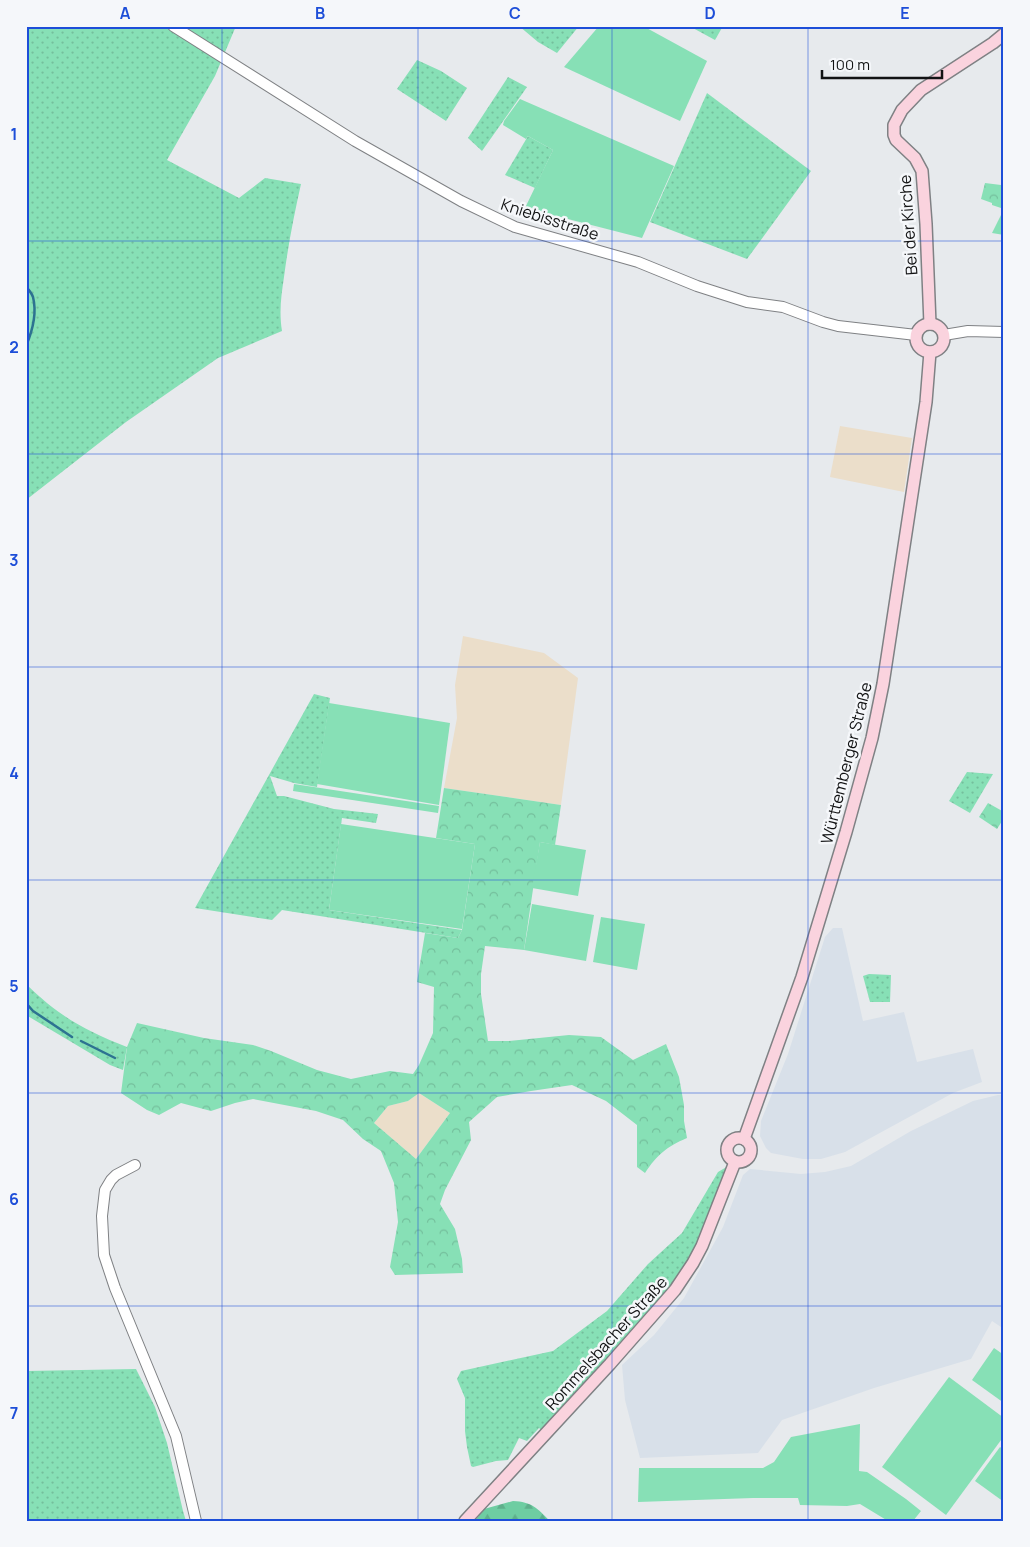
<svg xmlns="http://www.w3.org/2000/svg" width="1030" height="1547" viewBox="0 0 1030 1547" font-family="Manrope,sans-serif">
<defs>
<pattern id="grass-dots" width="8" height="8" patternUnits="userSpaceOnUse" patternTransform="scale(1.25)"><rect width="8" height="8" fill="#87e0b6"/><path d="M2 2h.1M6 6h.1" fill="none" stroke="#74bf9c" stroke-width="1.8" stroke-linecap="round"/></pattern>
<pattern id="forest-firs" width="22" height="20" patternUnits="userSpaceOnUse" patternTransform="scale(1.25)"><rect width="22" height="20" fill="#6ecda2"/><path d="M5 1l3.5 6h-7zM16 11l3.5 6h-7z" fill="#5eaf8b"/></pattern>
<pattern id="park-crowns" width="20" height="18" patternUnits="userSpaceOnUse" patternTransform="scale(1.25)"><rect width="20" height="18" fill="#87e0b6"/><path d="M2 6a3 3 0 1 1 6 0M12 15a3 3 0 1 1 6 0" fill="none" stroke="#74bf9c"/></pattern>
</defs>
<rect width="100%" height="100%" fill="#e7eaed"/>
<g fill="#d8e0e9">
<polygon points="833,928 842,928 863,1021 904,1012 917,1062 973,1049 982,1082 953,1093 845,1152 821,1159 803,1159 771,1153 766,1148 760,1136 761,1121 788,1054 825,937"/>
<polygon points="998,1095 1004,1095 1004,1329 992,1321 971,1359 874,1388 782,1420 758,1453 640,1458 625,1400 622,1365 654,1335 684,1298 723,1227 743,1175 750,1169 801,1174 825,1172 851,1166 911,1131 973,1101"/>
</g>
<g fill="#ebdeca">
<polygon points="840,426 912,438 904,492 830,477"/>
<polygon points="463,636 544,653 578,678 561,805 444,788 457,718 455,685"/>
<polygon points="419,1093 450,1113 416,1159 374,1123 388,1106 408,1101"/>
</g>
<g fill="url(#grass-dots)">
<path d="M26,26h210l-21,50 -48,84 72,38 26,-20 36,6c-7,31 -13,62 -17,93 -3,20 -5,35 -2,54l-64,27 -92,64 -100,78z"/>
<polygon points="519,26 579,26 557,53 538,42"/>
<polygon points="691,26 723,26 715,40 691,27"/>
<polygon points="417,60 441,71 467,88 446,121 397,89"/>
<polygon points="508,77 527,87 482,151 468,138"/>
<polygon points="707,93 811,171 747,259 650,222"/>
<polygon points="528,136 553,150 535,188 505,175"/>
<polygon points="314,694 330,698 317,787 294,783 270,776 277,796 284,796 334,809 378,814 376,823 342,818 329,910 462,930 458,938 282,910 272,920 195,908"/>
<polygon points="967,772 993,774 970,813 949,801"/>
<polygon points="869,974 891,975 890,1002 870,1002 863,976"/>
<path d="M26,984c34,33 58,46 101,63l-4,23 -13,-5 -84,-50z"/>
<polygon points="735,1162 698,1255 546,1434 539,1428 527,1441 519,1438 508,1460 496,1461 473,1467 471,1466 467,1447 465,1431 465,1398 457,1379 461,1371 553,1351 607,1311 648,1264 682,1233 718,1172"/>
<polygon points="136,1369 155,1407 167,1443 183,1511 186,1521 26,1521 26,1371"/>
</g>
<path fill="url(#forest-firs)" d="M513,1501c19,1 24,7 37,20h-75l9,-12z"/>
<g fill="url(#park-crowns)" fill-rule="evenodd">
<polygon points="1004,174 1004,235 992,233 1004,209 992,205 992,203 981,199 985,183 1001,185"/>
<path d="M444,788l117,17 -6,40 -15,-3 -16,108 -39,-4 -4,28v20l7,47h21l60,-6 32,2 32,23 33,-16 13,33 5,28v16l3,17c-21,9 -30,17 -42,35l-8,-6v-42l-31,-24 -34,-16 -41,6 -34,6 -28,25 2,18 -26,50 -5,14 15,25 7,30 1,14 -68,2 -5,-8 8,-45 -4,-39 -13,-32 -18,-12 -20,-19 -27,-9 -63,-12 -18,4 -24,8 -30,-8 -22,12 -12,-5 -26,-17 6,-46 10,-24 67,15 49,7 18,6 46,19 34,9 39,-8 23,3 6,-9 14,-32 1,-46 -17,-5 8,-49 33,5 4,-8 13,-86 -39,-6zM419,1093l31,20 -34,46 -42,-36 14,-17 20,-5z"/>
<polygon points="988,803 1004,812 1004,818 997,829 979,817"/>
</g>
<g fill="#87e0b6">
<polygon points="599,26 643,26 707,61 680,121 564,67"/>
<polygon points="520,99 674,166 642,238 525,208 553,150 528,136 526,139 503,125 504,121"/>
<polygon points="329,703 450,723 439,805 317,784"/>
<polygon points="294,784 439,806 438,813 293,791"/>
<polygon points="341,824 475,844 462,929 329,910"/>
<polygon points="540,842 586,850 578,896 532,888"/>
<polygon points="532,904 594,915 586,961 524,950"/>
<polygon points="601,917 645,924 637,970 593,962"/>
<polygon points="994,1348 1004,1355 1004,1403 972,1380"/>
<polygon points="949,1377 1004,1418 1004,1436 946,1515 882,1467"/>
<polygon points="860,1424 859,1471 867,1472 906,1499 921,1511 913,1521 888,1521 860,1504 847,1506 800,1505 798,1498 753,1498 638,1502 639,1468 763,1468 774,1462 791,1437"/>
<polygon points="1000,1447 1004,1450 1004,1502 975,1481"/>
</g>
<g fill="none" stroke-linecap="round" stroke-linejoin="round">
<g stroke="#2d7291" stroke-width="2.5">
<path d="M26,287c3,3 6,7 7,10 4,16 -1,35 -7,49"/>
<polyline points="26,1003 33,1011 72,1037"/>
<polyline points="81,1041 115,1058"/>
</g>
<g stroke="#7f8184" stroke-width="12">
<g id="tertiary">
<polyline points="173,26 355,141 461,201 515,227 638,262 697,286 747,302 783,307 823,322 838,326 916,335"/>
<polyline points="944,335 968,331 1004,332"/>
<polyline points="135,1165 116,1175 111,1180 105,1190 102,1216 104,1255 115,1288 176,1436 196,1521"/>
</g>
</g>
<g stroke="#7f8184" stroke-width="14">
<g id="secondary">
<circle cx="930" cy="338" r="14"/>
<polyline points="930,324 926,224 922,171 915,158 896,140 894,135 894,125 902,110 921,90 993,43 1004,34"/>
<circle cx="739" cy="1150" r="12"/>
<polyline points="744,1139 802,977 846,832 872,738 883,684 926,402 930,352"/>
<polyline points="465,1521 610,1364 675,1290 693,1263 702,1246 735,1162"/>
</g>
</g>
<use href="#tertiary" stroke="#fff" stroke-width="10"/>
<use href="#secondary" stroke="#fad3de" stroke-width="11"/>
</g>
<path fill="none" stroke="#1d4ed8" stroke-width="1" stroke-opacity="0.55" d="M222,26v1495M418,26v1495M612,26v1495M808,26v1495M26,241h978M26,454h978M26,667h978M26,880h978M26,1093h978M26,1306h978"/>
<g text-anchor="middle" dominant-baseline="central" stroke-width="5" stroke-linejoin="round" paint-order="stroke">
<g font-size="16" fill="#121314" stroke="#f5f7fa">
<text transform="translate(550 219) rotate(18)">Kniebisstraße</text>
<text transform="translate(908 225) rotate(-94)">Bei der Kirche</text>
<text transform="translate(846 763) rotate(-76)">Württemberger Straße</text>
<text transform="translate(606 1343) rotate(-48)">Rommelsbacher Straße</text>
</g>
</g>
<rect width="1030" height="1547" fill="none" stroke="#f5f7fa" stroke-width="55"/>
<path d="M822 70v8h120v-8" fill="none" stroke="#121314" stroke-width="2.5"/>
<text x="830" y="70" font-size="15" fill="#121314" stroke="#f5f7fa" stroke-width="4" paint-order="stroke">100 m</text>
<rect x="28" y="28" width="974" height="1492" fill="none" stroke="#1d4ed8" stroke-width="2"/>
<g font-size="16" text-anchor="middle" font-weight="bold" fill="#1d4ed8">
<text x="125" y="19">A</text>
<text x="320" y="19">B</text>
<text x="515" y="19">C</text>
<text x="710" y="19">D</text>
<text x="905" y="19">E</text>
<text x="14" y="140">1</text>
<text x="14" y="353">2</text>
<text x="14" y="566">3</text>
<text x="14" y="779">4</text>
<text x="14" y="992">5</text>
<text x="14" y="1205">6</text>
<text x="14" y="1419">7</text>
</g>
</svg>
